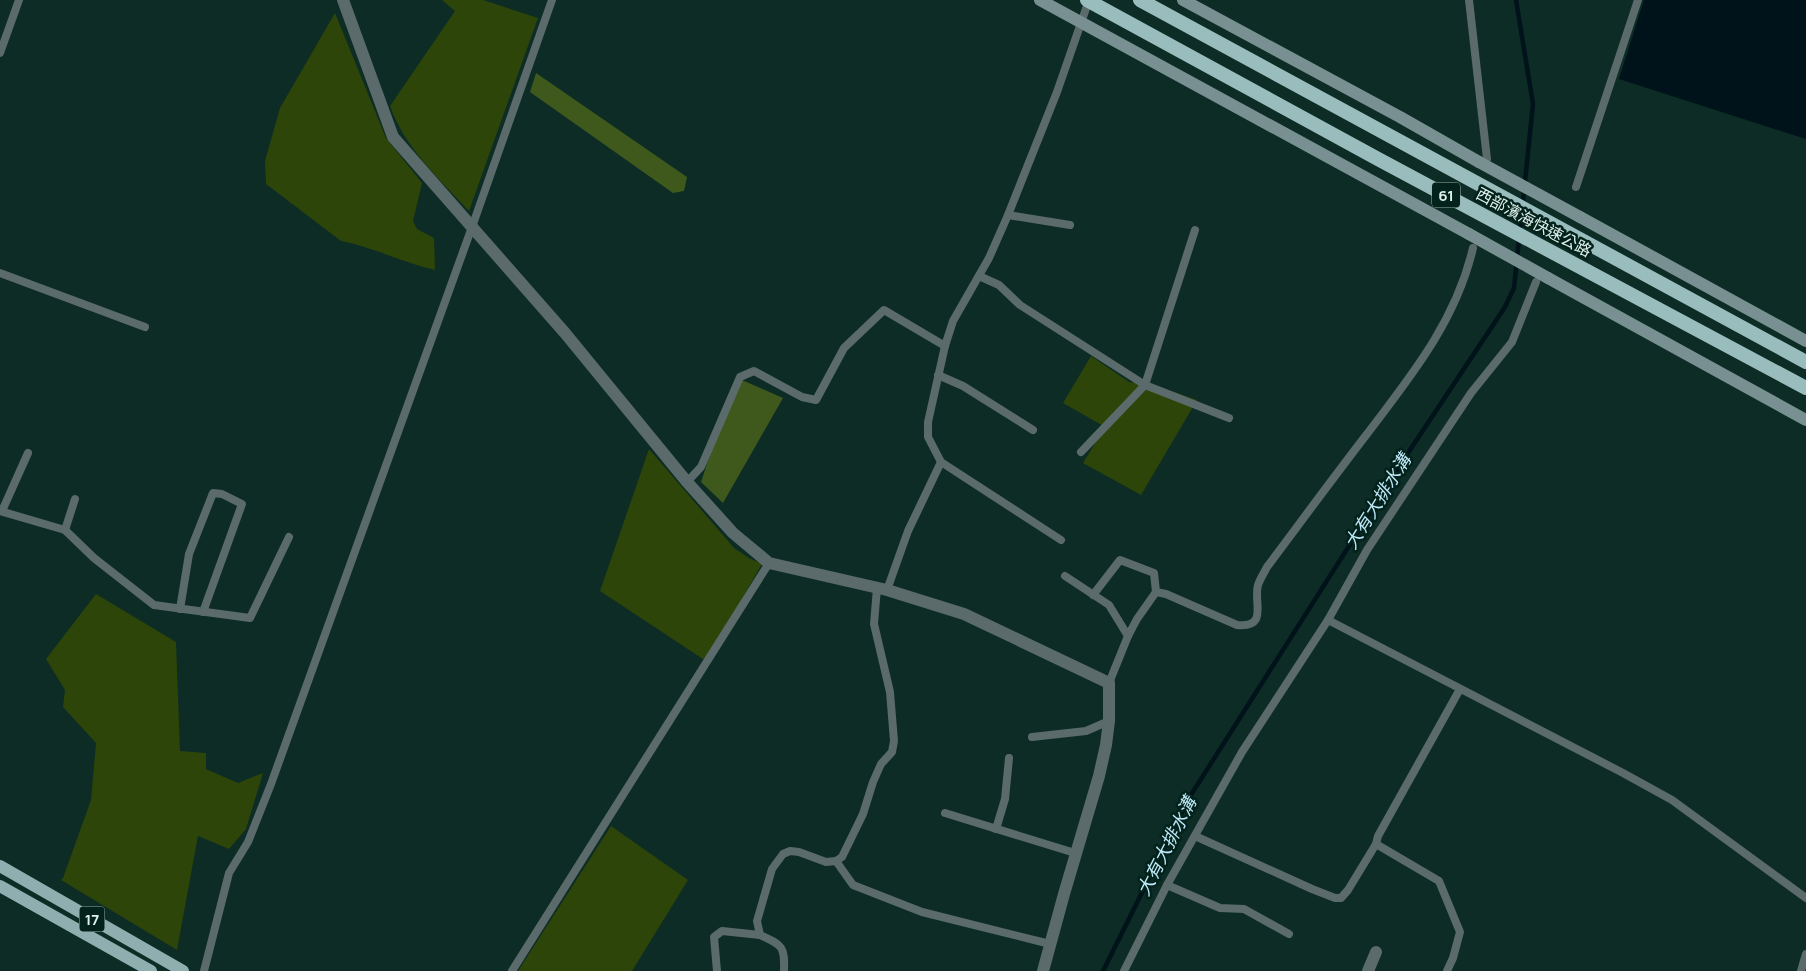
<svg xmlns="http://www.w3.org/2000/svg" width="1806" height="971" viewBox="0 0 1806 971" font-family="Manrope,'Noto Sans TC',sans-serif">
<rect width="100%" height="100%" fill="#0c2c25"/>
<g fill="#2d4508">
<path d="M442,0h41l55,18 -69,193c-30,-32 -64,-63 -79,-105l65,-95z"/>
<path d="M335,13l51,125 36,45 -9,38 4,8 17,9 1,32c-32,-7 -62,-23 -94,-29l-75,-57 -1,-23 15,-53z"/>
<polygon points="1091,356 1129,382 1154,385 1197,400 1141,495 1083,463 1105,427 1063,403"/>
<polygon points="649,449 734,548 749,558 762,564 706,661 600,591"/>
<polygon points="96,594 176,642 180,751 206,753 206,769 238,783 263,773 246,829 229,849 198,836 177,950 61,880 63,878 91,800 96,743 63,707 65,690 46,659"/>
<polygon points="611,826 688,880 632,971 518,971"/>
</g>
<g fill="#3f591d">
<polygon points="536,73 687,177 684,191 673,193 530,92"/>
<polygon points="742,380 783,398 723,503 701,482 729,397"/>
</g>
<polygon fill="#00121a" points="1644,0 1806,0 1806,139 1619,79"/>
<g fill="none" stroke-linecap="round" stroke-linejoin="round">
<polyline stroke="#00121a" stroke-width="4.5" points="1103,971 1189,798 1408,453 1505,307 1514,288 1533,104 1516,0"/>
<g stroke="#5b6a6a" stroke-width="8">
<polyline points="1469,0 1487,159"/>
<polyline points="0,53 19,0"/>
<polyline points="1576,187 1638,0"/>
<polyline points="1008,215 1070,225"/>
<polyline points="0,273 145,327"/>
<polyline points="979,276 999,285 1020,305 1145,385 1229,418"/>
<polyline points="938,375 963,386 1033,430"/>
<polyline points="1081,452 1145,385 1195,230"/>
<polyline points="941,462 1061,540"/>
<polyline points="687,482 701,467 740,377 754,371 802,397 816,400 844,348 884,310 945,346"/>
<polyline points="0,511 65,530 75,499"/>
<polyline points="2,511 28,453"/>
<polyline points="65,530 94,558 154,605 250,618 289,537"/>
<polyline points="1065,576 1109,605 1128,636"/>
<polyline points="887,590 908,531 941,462 928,437 928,422 945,346 953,321 989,258 1008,215 1057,92 1089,0"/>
<polyline points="1093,595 1120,560 1154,573 1156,592"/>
<polyline points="180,609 189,554 213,493 222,494 242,504 203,612"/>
<polyline points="1328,620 1623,773 1672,800 1806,898"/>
<path d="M1109,683l19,-47 9,-17 19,-27 10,2 71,31c32,3 16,-23 21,-40 2,-6 6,-12 9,-18 33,-44 66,-89 100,-133 44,-58 89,-113 106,-186"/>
<polyline points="1032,737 1086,731 1109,721"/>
<polyline points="945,813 1075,853"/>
<polyline points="996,829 1005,799 1009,758"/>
<polyline points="1195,836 1312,889 1335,898 1341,898 1348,890 1376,844 1378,836 1460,689"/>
<polyline points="1376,844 1439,881 1460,932 1453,958 1447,971"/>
<polyline points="836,861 853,885 922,912 1050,944"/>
<polyline points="1167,885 1220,908 1244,909 1289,934"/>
<polyline points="204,971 229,873 248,842 271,784 472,227 552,0"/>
<polyline points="512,971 769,563"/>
<polyline points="717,971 714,937 722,931 760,935"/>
<path d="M784,971c1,-25 -2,-26 -24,-36l-3,-14 15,-52 11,-15 7,-3 9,1 27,10 10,-1 6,-4 21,-43 10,-32 8,-18 11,-12 2,-11 -4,-49 -16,-68 3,-36"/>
<polyline points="1124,971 1167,885 1242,752 1328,620 1367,550 1471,393 1512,342 1536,282"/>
<polyline points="1801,971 1806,954"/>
</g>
<polyline stroke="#5b6a6a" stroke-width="12" points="1368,971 1376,952"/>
<polyline stroke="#5b6a6a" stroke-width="12" points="343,0 393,137 565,333 687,482 733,533 769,563 887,590 964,614 1109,683 1109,721 1106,745 1099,776 1064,894 1043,971"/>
<g stroke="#789091" stroke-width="12">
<polyline points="1040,0 1469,234"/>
<polyline points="1183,0 1400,117 1479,162"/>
<polyline points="1580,217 1806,341"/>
<polyline points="1548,278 1806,420"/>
</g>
<g stroke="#8faeaf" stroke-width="12">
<polyline points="0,866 183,971"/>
<polyline points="0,886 151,971"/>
</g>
<g stroke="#789091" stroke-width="12">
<polyline points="1479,162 1580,217"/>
<polyline points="1469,234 1548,278"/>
</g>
<g stroke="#99bcbc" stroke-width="14">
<polyline points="1087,0 1378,159 1806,388"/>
<polyline points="1140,0 1806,362"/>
</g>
</g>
<g text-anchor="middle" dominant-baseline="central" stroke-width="5" stroke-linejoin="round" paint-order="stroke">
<g fill="#02221b" stroke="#9db3ad" stroke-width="1">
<rect x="1432" y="182.5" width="28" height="25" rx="4"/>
<rect x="79.5" y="906.5" width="25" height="25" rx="4"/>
</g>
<g font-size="15" font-weight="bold" fill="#e0f1ec">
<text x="1446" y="195">61</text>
<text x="92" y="919">17</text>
</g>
<g font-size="16" fill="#e0f1ec" stroke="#02221b">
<text transform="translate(1534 222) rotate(28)">西部濱海快速公路</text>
</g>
<g font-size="18" font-style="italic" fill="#bfe9f8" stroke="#02221b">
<text transform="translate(1377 501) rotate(-58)">大有大排水溝</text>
<text transform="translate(1166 846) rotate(-63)">大有大排水溝</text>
</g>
</g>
</svg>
